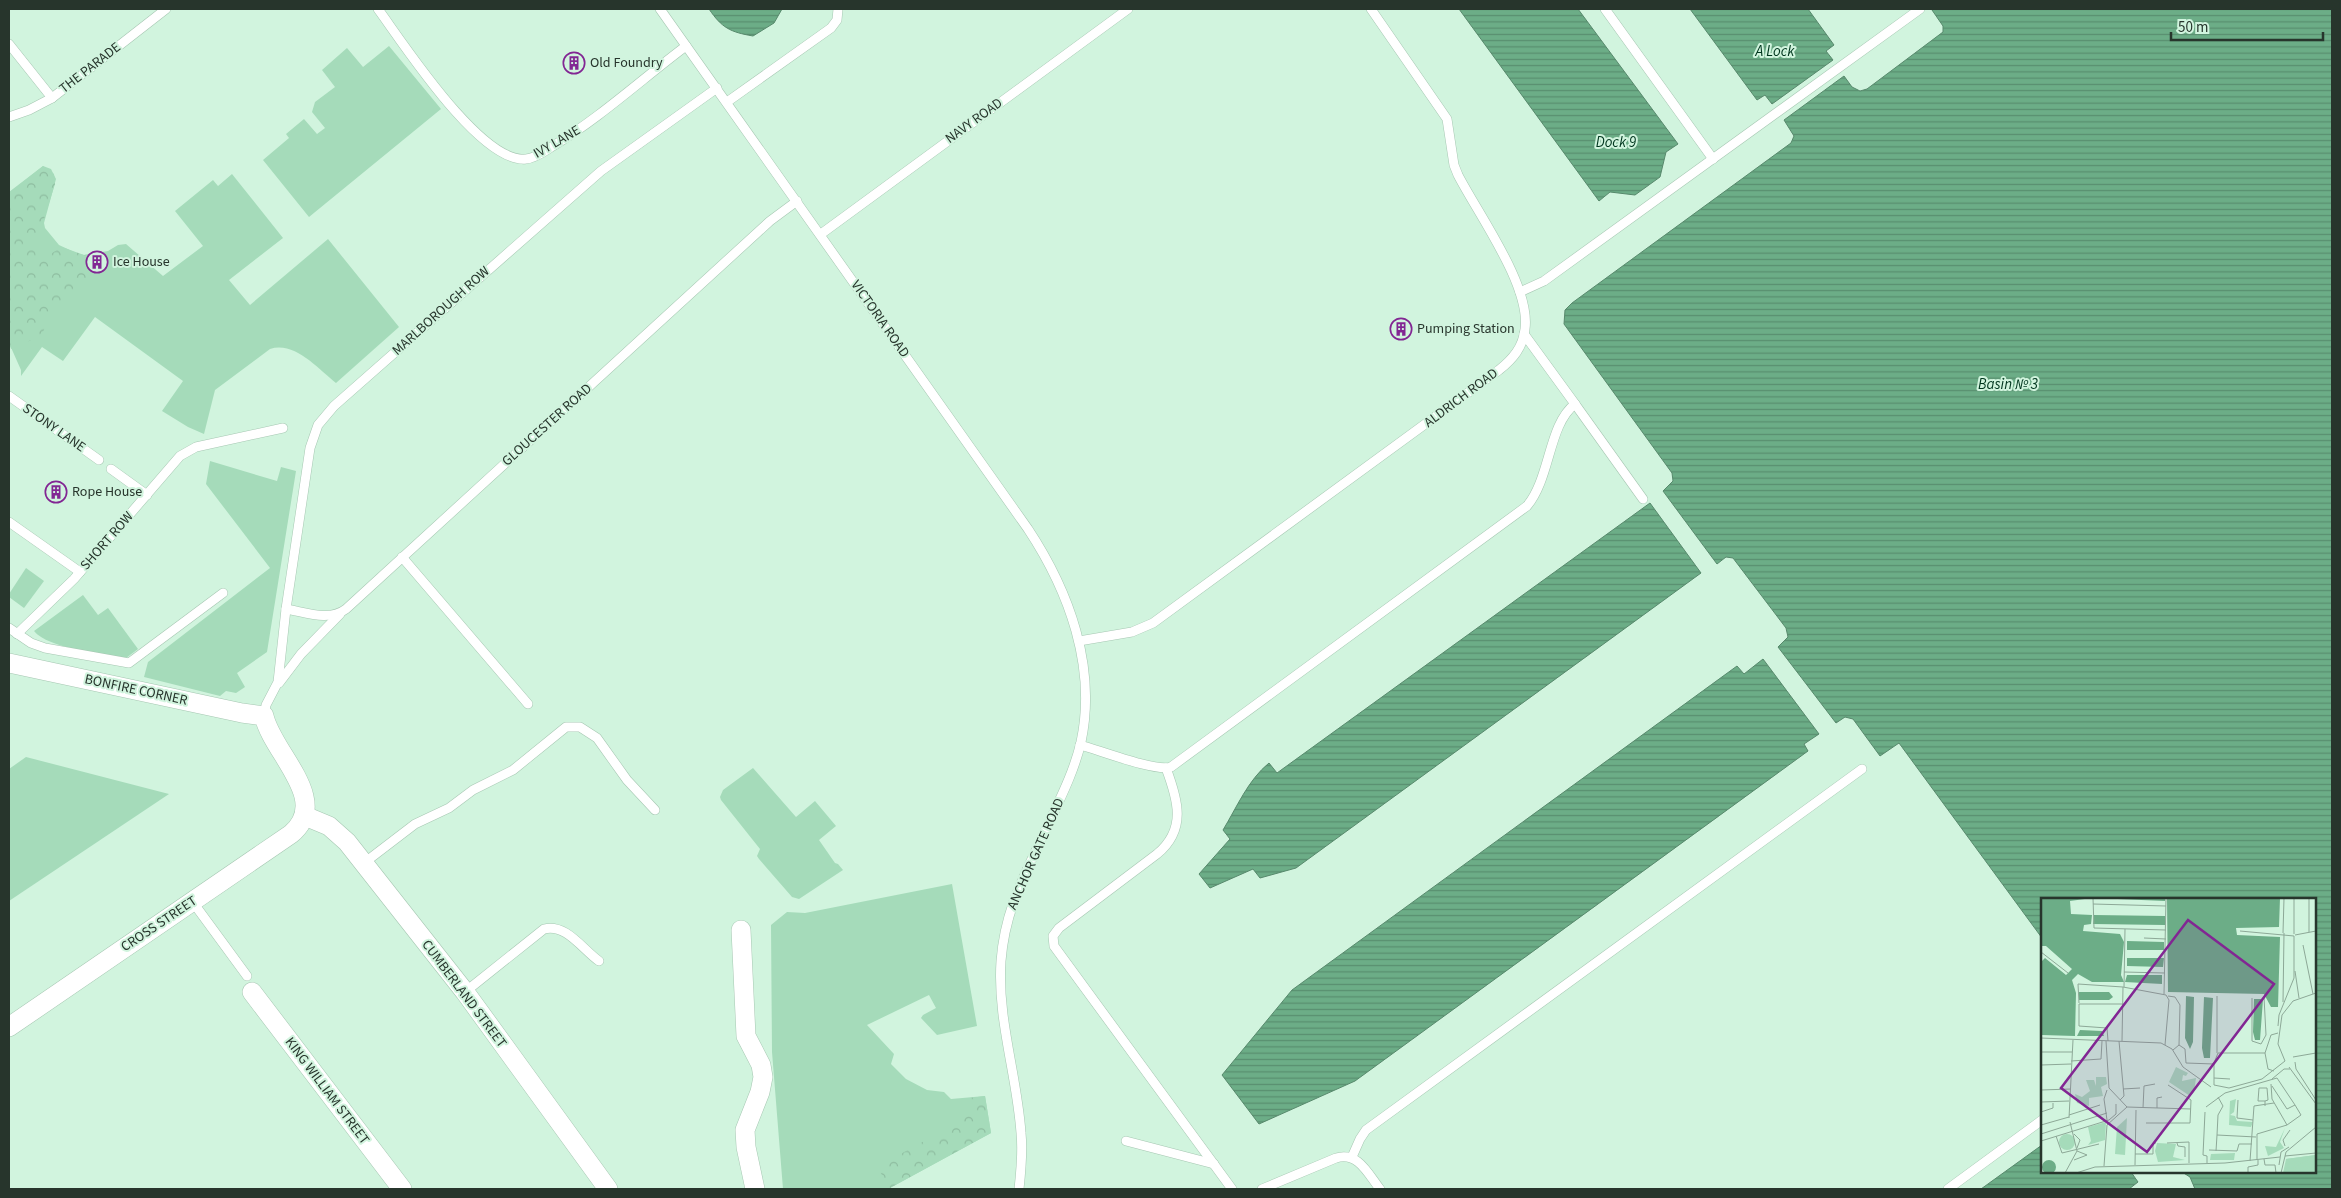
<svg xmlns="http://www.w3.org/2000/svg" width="2341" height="1198" viewBox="0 0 2341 1198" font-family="'Source Sans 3',sans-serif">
<defs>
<pattern id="forest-crowns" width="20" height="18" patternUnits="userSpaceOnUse" patternTransform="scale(1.25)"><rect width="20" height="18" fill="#a5dbba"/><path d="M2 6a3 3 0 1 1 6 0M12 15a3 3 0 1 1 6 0" fill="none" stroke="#8ebda0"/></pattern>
<pattern id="water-rules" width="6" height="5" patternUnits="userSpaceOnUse" patternTransform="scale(1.25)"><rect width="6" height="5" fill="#6cad87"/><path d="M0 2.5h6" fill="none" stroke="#598e6f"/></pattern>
</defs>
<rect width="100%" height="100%" fill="#d1f4de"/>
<g fill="#a5dbba">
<polygon points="389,46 441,109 309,217 263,160 289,138 286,134 304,119 317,134 325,128 312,112 315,102 335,87 322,70 347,48 363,67"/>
<path d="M43,166l8,3 5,10 -12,44 1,5 14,17 17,8 8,2 24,-4 10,-6 8,-1 37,32 40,-30 -28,-35 38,-31 5,6 14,-12 51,64 -54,42 21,25 78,-66 71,88 -63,56c-18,-14 -41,-42 -66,-34l-55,41 -11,44 -16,-7 -26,-16 21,-30 -88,-64 -32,44 -21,-14 -21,29v-6l-12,-27v-150z"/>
<polygon points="210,461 277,481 281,467 296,471 267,652 237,673 245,687 236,693 226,691 220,696 144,677 148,662 270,568 206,484"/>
<polygon points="26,568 44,581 24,608 9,597 9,594"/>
<path d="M83,595l15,20 10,-7 30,41 -12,9c-22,-5 -78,-9 -92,-27z"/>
<polygon points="26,757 169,794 9,901 9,769"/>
<polygon points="753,768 796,817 815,801 836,826 819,840 835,863 838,864 843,870 799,899 792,897 759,859 757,856 760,849 721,800 720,797 723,790"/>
<polygon points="952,884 977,1026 937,1035 921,1018 923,1015 936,1008 929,995 867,1025 894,1054 891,1064 906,1079 927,1090 944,1092 951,1099 985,1096 991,1133 888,1189 783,1189 772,1052 771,925 787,912 805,913"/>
</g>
<g fill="url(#forest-crowns)">
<polygon points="43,166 54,174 55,184 35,248 36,257 39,260 42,259 62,247 84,255 104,252 107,260 103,268 54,306 43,332 38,337 11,349 9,343 9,192"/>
<path d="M985,1096l6,37 -101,55 -13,-21c33,-20 74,-34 93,-69z"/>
</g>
<g fill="url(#water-rules)" stroke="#57896c">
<path d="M709,9h73l-8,14 -21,13c-23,-4 -31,-8 -44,-27z"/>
<polygon points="1459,9 1578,9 1678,144 1666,152 1660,177 1635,195 1610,192 1599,201"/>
<polygon points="1690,9 1808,9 1834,45 1826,51 1833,60 1772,104 1765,95 1757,100"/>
<polygon points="1934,9 2332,9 2332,1189 2195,1189 2190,1177 2182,1172 2315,1172 2315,899 2042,899 2042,938 1899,743 1880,756 1853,719 1845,717 1836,723 1778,647 1788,637 1786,628 1733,558 1726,557 1717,564 1663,491 1673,481 1672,473 1564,324 1565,310 1572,303 1791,143 1794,136 1784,120 1844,76 1852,87 1860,91 1867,89 1943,32 1943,26 1932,10"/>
<path d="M1650,503l51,70 -405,295 -36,10 -7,-9 -43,19 -11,-14 31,-35 -7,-9c14,-23 25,-50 46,-67l8,10z"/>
<polygon points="1763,659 1819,734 1804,744 1808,751 1355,1081 1259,1124 1222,1075 1292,990 1737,666 1744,674"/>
<polygon points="2042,1145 2042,1172 2131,1172 2138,1182 2129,1189 1981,1189"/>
</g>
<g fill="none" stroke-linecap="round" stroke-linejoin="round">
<g stroke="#a6c7b2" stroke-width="10">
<g id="service">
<path d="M378,9c25,34 103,155 148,150 10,-1 19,-8 27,-13 48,-29 89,-67 133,-100"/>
<path d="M660,9l368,520c41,62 69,138 53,213 -7,30 -21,57 -34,85 -21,46 -42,81 -46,134 -4,58 16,114 20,172 2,19 0,38 -2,56"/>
<polyline points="1605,9 1713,159"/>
<polyline points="9,44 52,98"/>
<polyline points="727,102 831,28 837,20 838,9"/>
<polyline points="9,117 29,110 52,98 166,9"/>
<polyline points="821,234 1128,9"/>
<polyline points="1520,292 1544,281 1920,9"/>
<polyline points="9,396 99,460"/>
<polyline points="1575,404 1643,499"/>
<polyline points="111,469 147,495"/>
<polyline points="9,522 80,572"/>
<polyline points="402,557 528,704"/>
<path d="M286,609c19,3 43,13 60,0l424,-388 27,-20"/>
<polyline points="9,628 31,643 45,648 129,663 223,593"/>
<polyline points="17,634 74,579 180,456 196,447 283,428"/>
<path d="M1079,641l53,-9 21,-9 346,-253c14,-11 24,-23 26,-41 6,-43 -47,-115 -67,-154l-4,-10 -7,-46 -76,-110"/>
<polyline points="279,683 301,654 340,614"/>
<polyline points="264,716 266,705 278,682 286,609 310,448 318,425 334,406 601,171 717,88"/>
<path d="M1080,745c19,5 75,27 91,22l356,-261c24,-29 21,-81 48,-102l-51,-70"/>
<path d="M1166,768c12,32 21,61 -9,86l-98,74 -6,8 1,10 178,243"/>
<polyline points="364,863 415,824 449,808 473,790 513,770 566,727 580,727 597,738 627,780 655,810"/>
<polyline points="192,901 247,976"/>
<path d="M465,992l79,-63c22,-6 39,21 55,32"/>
<polyline points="1126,1141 1214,1164"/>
<polyline points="1352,1157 1360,1139 1366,1130 1862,769"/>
<path d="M1262,1189l74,-31c22,-7 32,16 44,31"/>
<polyline points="1948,1189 2042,1120"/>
</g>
</g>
<g stroke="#a6c7b2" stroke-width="20">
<g id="minor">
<path d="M9,663l233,50 22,3c8,37 68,84 27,118l-282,193"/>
<polyline points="305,816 329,826 347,842 465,992 608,1189"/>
<polyline points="741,930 746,1036 761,1065 763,1077 760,1092 745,1130 746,1147 755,1189"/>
<polyline points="252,992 402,1189"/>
</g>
</g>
<use href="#service" stroke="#fff" stroke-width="9"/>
<use href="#minor" stroke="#fff" stroke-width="19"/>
</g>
<defs>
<g id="building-ring" transform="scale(1.125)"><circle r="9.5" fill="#d1f4de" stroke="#822693" stroke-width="1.5"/><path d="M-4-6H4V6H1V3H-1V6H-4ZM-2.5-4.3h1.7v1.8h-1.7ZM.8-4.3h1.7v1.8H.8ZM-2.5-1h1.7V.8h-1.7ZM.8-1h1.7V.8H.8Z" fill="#822693"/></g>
</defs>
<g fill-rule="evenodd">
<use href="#building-ring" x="574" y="63"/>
<use href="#building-ring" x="97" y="262"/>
<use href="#building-ring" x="1401" y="329"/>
<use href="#building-ring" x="56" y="492"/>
</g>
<g text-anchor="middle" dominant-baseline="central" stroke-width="4" stroke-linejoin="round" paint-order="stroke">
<g font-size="14" fill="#27352c" stroke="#d1f4de" text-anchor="start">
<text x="590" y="63">Old Foundry</text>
<text x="113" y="262">Ice House</text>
<text x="1417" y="329">Pumping Station</text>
<text x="72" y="492">Rope House</text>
</g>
<g font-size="14" fill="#27352c" stroke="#d1f4de">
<text transform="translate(90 68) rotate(-38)">THE PARADE</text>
<text transform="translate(974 121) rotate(-36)">NAVY ROAD</text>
<text transform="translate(557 142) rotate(-30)">IVY LANE</text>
<text transform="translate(441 311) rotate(-42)">MARLBOROUGH ROW</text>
<text transform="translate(880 319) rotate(55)">VICTORIA ROAD</text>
<text transform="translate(1461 398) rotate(-37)">ALDRICH ROAD</text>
<text transform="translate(547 425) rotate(-42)">GLOUCESTER ROAD</text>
<text transform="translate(54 428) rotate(35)">STONY LANE</text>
<text transform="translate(107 541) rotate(-49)">SHORT ROW</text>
<text transform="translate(136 690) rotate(12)">BONFIRE CORNER</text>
<text transform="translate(1036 854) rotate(-66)">ANCHOR GATE ROAD</text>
<text transform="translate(159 924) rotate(-34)">CROSS STREET</text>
<text transform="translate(464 994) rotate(53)">CUMBERLAND STREET</text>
<text transform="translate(327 1091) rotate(53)">KING WILLIAM STREET</text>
</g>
<g font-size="15" font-style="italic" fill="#00361e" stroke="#d1f4de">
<text x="1775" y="51">A Lock</text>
<text x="1616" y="142">Dock 9</text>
<text x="2008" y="384">Basin № 3</text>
</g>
</g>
<g transform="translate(2041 898)">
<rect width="275" height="275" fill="#d1f4de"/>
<path d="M135,169l12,6 -2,3 -3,-1 -1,6 14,-3 -2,14 -4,4 -21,-14zM55,179h10l1,7 -6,3 2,9 -14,2v8l-12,-3 -2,-9 7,3 8,-6 -4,-11h8l2,6zM195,201l-2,13 -4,3 5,1 2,5 16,1 -2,5 -22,-2 1,-24zM86,220l-2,37 -10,-1 2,-27zM65,224l-1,18 -17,5 3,-4 -3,-14zM244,230l-5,14 4,6 -16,8 -3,-10 11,1zM18 244a8 8 0 1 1 16 0a8 8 0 1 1-16 0ZM116,245l19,1 -3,13 12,3 -27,2 -3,-11zM170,256l24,-1 -1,7h-24zM275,257v18h-33l3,-14z" fill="#a5dbba"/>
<path d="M275,257l-24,14 -6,-2v-8z" fill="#a5dbba"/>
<path d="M0,0h51l-22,3 1,13 21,1 -1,9 -7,1 -1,6 37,3 4,8 -3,33 3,7h-32l-14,-8 -6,6 4,13 -1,43 -33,-1 -1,-73 4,-4 21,17 6,-6 -26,-23h-5zM53,0h71v3zM126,0h113l-1,29 -43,1 1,7 43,2 -2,70h-7l-7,-13 -96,-2zM53,17l71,1v9l-72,-1zM86,43l37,1v8h-37zM86,60h37l-1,9 -36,-1zM121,77v9l-37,-2 2,-7zM38,94h30l4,5 -4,3h-30zM145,98l8,1 -1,45 -3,7 -5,-11zM163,99l9,1 -3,60h-6l-2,-10zM213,101h9l-3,41h-5l-2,-8zM39,132l22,1 2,5h-27zM1 269a7 7 0 1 1 14 0a7 7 0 1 1-14 0Z" fill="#6cad87"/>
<path fill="none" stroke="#8da897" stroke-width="1" d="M52,0l1,30 72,2M268,0v34M52,6l73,2M199,33l54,5v42l-15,37 -1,11M242,35l1,-35M253,36v-36M254,37l21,-4M103,40l22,1M262,47l10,49M0,54l27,21M254,73l4,27M83,74l41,1M83,89l1,-58M123,96l2,-96M127,98l7,1 5,8 -1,40 -6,5M176,98v57M211,100v43l9,3 5,-9 -2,-38M242,104l1,-69M38,105l-1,-19 45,3 43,8 3,5 -4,45M0,140l120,5 11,6 11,18 28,20M65,143l3,47 18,19 64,2M67,143l-1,-13 -28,-2v-22h44M78,143l5,55 -4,4M81,143l1,-54M138,147l6,4 1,14 28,1v21l15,3M0,154h31M224,155l6,-18 7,-2M252,159l23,-4M30,163l30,-2 1,-18M244,163l-7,-17 4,-29 11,-14 23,-8M254,164l1,7 20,31M173,165l4,-10h47l3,16 6,2M0,167l30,-1M248,169l27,37M173,180l16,1M231,181l12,-10h6M231,188l15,23 8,-4 6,10 -14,10M188,190l33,-9 23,-18M82,191l17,-1M0,192l30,-1M66,192l-3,9 3,21M177,199l5,9 -5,9 -1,20 39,2M197,202l-1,18 16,2M0,204l28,-1M224,208v-5l3,-1 -1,-12h-8l-1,13h7M165,209l19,-14 52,-15 18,27M102,210l1,-22 11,-2M116,210v-10l5,-1M0,214l12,-4v-5M164,214l-2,43 4,1v7M28,217l31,-10M28,220l4,-78M105,225h44l1,-23 -23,-15M0,227l28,-8M0,236l66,-21M33,236l6,6 -3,8M15,238l6,17 37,-9M0,243l68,-21 7,-6v-10M126,245l22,-1v21M136,245l1,3 7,1v10M244,248l-2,-6 7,-10M168,252l28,1 2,-7h13M175,253l1,-16M94,256h18v-11h3M244,258l31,-3M223,261l1,6h10l1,8M33,262l13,-5 -10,-4M216,262v-26l30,-9 -15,-26 -1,-15M209,263l4,-55 20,-3M94,267l1,-55M238,267l2,-13 8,-5M63,268l3,-41 20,-18M24,275l12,-22 -7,-29M35,275l19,-6 130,-4 55,-6M207,275v-6l10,-2v-5M240,275l5,-21 30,-25"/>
<path fill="#822693" fill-opacity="0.15" stroke="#822693" stroke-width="2.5" d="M147,22l86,64 -127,168 -86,-64z"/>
<rect width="275" height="275" fill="none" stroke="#27352c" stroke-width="2.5"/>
</g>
<rect width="2341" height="1198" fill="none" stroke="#27352c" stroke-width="20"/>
<path d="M2171 32v8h152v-8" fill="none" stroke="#27352c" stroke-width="2.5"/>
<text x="2178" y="32" font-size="15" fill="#27352c" stroke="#d1f4de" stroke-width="4" paint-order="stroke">50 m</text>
</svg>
